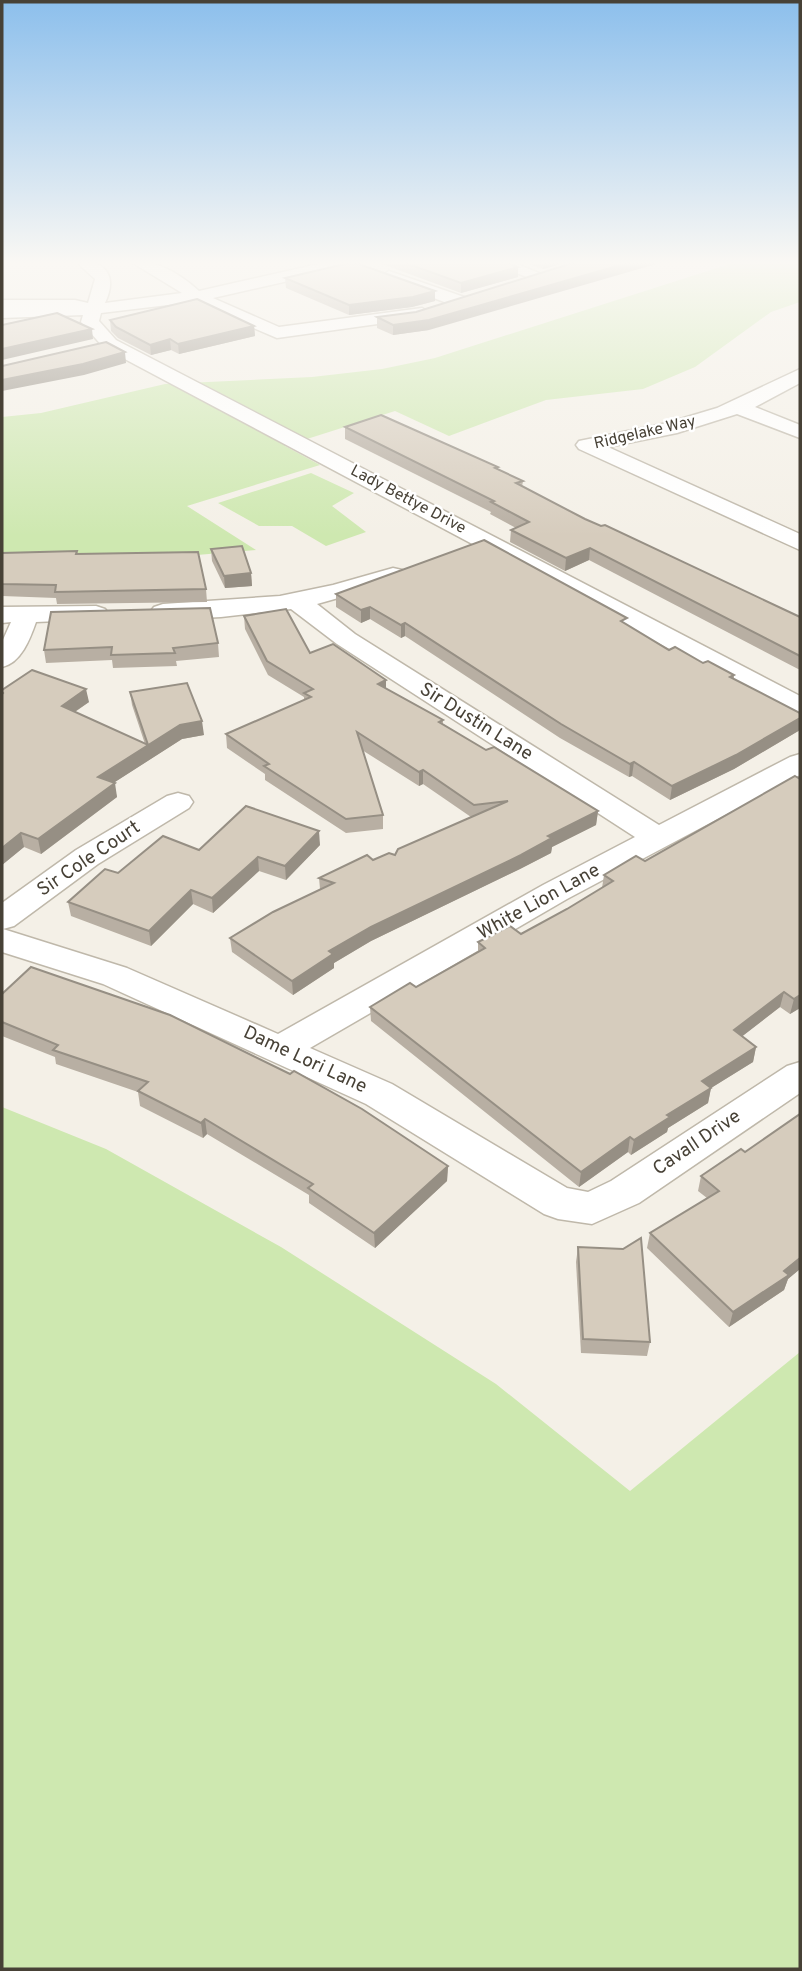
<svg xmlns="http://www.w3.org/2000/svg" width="802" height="1971" viewBox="0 0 802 1971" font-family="Overpass,sans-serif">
<rect width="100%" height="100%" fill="#f4f0e7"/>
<g fill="#cee8b0">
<polygon points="742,260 800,260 800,302 771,312 695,367 643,389 546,400 449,436 395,411 285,446 320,465 187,506 256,550 197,555 2,558 2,417 41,413 165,384 312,377 382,369 435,358"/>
<polygon points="311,473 354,493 332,506 366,532 326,546 292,526 259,526 218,503"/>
<polygon points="2,1107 106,1149 281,1247 496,1384 630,1491 800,1352 800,1969 2,1969"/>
</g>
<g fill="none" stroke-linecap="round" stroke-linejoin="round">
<g stroke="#bfb8aa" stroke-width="3">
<g id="minor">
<path d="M74,260c29,0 45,13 31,43l77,-10 -54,-33c28,0 50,12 71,31l137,-31h27l-35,12 -115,26 66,29 143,-19 9,5 -3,4 -151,21 -84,-36 -92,11 -2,8 17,19 684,356v19l-10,-2 -686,-365 -23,-26 2,-7 -81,3v-18h73l13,3 7,-24z"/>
<polygon points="483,260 507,260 551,278 549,281 537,281"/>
<polygon points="389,271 467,298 469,302 467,306 455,306 383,279 381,276"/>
<polygon points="800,369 800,383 755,407 800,425 800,438 737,414 677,433 608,447 800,534 800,550 579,449 576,445 579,441 667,423 717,408"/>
<polygon points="393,568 402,570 405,575 402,580 317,604 355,634 659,825 790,757 800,754 800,775 567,899 310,1048 392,1084 567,1188 588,1192 611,1181 787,1066 800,1062 800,1093 639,1203 592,1224 558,1219 544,1214 366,1104 103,984 2,952 2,903 76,850 167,796 178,793 189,796 193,802 189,808 98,864 14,926 3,929 127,968 278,1034 543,885 635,837 337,644 291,609 221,617 163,620 154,617 150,612 154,607 163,604 280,596 333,585"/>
<path d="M96,606l9,3 4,5 -4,5 -69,3c-6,17 -15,41 -34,45v-25l9,-20 -9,1v-16z"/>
</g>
</g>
<use href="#minor" fill="#fff" fill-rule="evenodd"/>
</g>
<g fill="#b8afa3">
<polygon points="382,260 501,260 518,277 461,293 382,264"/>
<polygon points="516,260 575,260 543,269"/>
<polygon points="285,278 435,301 412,307 349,315 286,288"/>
<polygon points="416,312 429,330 393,335 377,328 377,317"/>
<polygon points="110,320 254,326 255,336 179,354 171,350 151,355 118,338 111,331"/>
<polygon points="345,427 498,467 498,470 523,481 522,487 585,519 800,617 800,670 589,560 565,571 510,542 511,530 516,528 490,514 491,512 345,439"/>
<polygon points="211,549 251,573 252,586 225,588 212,561"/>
<polygon points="77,551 78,554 206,589 207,602 57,604 56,598 2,596 2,553"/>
<polygon points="336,594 626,624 669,650 734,675 734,679 800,713 800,730 734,769 670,800 632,776 629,777 560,738 405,636 401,638 370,619 361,623 336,607"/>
<polygon points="244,616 310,653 386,680 386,688 443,720 443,724 486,750 598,811 596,825 552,847 551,853 520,869 371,941 334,963 334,968 293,995 232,952 230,938 320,889 319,878 373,860 395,855 471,817 423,784 419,786 362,750 383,815 383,829 346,833 265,780 265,774 227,748 226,734 304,700 304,697 268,675 245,629"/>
<polygon points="218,643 219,657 176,661 177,666 113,668 112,660 46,663 44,650"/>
<polygon points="2,690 89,702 75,712 145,744 132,705 130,692 204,735 182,739 113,783 117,797 41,854 24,847 2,865"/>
<polygon points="800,779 800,1008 790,1014 780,1007 742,1036 756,1047 753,1062 711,1088 708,1103 668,1128 667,1132 631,1155 628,1152 579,1187 371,1021 370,1007 416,987 478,953 478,942 521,934 567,909 602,888 604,875 645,861"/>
<polygon points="320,845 286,880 259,871 213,913 193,904 151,946 71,916 68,902 118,873 199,850"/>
<polygon points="2,994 448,1166 447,1181 375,1248 309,1203 309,1195 207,1134 203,1138 140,1106 138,1092 56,1064 55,1057 2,1036"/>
<polygon points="800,1114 800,1269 788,1279 784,1290 729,1327 647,1248 650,1233 707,1198 698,1191 701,1176 745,1152"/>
<polygon points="578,1247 623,1249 650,1342 647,1356 581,1353 576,1262"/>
</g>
<g fill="#968f84">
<polygon points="544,260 575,260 543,269"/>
<polygon points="638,260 670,260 429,330 393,335 393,325"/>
<polygon points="518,267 518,277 461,293 461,283"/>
<polygon points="435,291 435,301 412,307 349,315 349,305"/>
<polygon points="254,326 255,336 179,354 178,344"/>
<polygon points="92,329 93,339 2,360 2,349"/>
<polygon points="170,339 171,350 151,355 150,345"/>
<polygon points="125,352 126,363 84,375 2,391 2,380"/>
<polygon points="590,548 589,560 565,571 566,558"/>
<polygon points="251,573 252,586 225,588 224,576"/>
<polygon points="370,607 370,619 361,623 361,610"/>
<polygon points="405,623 405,636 401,638 401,625"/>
<polygon points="386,680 386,693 378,684"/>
<polygon points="86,689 89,702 64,719 62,706"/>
<polygon points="800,718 800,730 734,769 670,800 672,786"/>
<polygon points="202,721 204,735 182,739 101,791 98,777 180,725"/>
<polygon points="634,762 632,776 629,777 630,764"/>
<polygon points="423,770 423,784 419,786 419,772"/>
<polygon points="115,783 117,797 41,854 38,839"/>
<polygon points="598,811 596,825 552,847 551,853 520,869 371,941 334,963 334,968 293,995 292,981 329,951 371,927"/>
<polygon points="319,831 320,845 286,880 285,866"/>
<polygon points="21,833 24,847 2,865 2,848"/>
<polygon points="258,857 259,871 213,913 212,898"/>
<polygon points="191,890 193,904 151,946 149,931"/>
<polygon points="784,992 780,1007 731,1045 734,1030"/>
<polygon points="800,995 800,1008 790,1014 794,999"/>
<polygon points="756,1047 753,1062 711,1088 708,1103 668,1128 667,1132 631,1155 634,1140 667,1115 702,1081"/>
<polygon points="205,1119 207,1134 203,1138 201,1123"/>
<polygon points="630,1137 628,1152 579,1187 581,1172"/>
<polygon points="448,1166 447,1181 375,1248 374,1233"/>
<polygon points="800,1258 800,1269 788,1279 784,1290 729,1327 733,1312"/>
</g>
<g fill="#d6ccbd" stroke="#968f84" stroke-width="2">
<polygon points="397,260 501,260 518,267 461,283"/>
<polygon points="582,260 638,260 429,320 393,325 377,317 416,312"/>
<polygon points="353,262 435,291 413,297 349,305 285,278"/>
<polygon points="197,299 254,326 178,344 170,339 150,345 116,327 110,320"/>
<polygon points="57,313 92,329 2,349 2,325"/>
<polygon points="106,342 125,352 83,364 2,380 2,366"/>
<polygon points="381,415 498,467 495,468 523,481 516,483 585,519 601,526 605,525 800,617 800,656 590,548 566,558 511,530 529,522 491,502 494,501 345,427"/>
<polygon points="484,540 627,618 621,621 669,650 675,647 703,663 708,661 734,675 730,677 800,713 800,718 736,755 672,786 634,762 630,764 561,724 405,623 401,625 370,607 361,610 336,594"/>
<polygon points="242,546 251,573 224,576 211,549"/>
<polygon points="77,551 76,554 198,552 206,589 55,592 56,585 2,584 2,553"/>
<polygon points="210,608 218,643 173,648 175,653 111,655 112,647 44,650 51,612"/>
<polygon points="286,609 310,653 333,644 386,680 378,684 443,720 439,722 486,750 494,747 598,811 548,836 552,838 521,855 371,927 329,951 333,954 292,981 230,938 273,912 334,883 319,878 367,855 373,860 389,853 395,855 398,849 508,801 474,805 423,770 419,772 357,732 383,815 346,819 264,766 269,764 226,734 311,697 304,693 313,689 267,661 244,616"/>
<polygon points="32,670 86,689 62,706 148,745 130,692 187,683 202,721 180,725 98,777 115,783 38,839 21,833 2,848 2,694 3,693 2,692 2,690"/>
<polygon points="795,776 800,779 800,995 794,999 784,992 734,1030 756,1047 702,1081 711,1088 667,1115 670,1117 634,1140 630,1137 581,1172 370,1007 410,983 416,987 485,948 478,942 510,926 521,934 567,909 613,881 604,875 636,856 645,861"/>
<polygon points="246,806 319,831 285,866 258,857 212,898 191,890 149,931 68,902 105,869 118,873 163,836 199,850"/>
<polygon points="31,967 170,1015 290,1074 294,1071 362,1109 448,1166 374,1233 308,1188 313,1184 205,1119 201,1123 138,1091 148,1082 53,1050 58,1045 2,1022 2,994"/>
<polygon points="800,1114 800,1258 784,1271 789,1275 733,1312 650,1233 719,1191 701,1176 741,1149 745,1152"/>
<polygon points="641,1238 650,1342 583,1339 578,1247 623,1249"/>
</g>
<linearGradient id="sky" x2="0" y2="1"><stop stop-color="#8cbfec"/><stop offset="0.49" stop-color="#faf8f4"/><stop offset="1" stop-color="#faf8f4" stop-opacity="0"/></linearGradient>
<rect width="802" height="536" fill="url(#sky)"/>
<g text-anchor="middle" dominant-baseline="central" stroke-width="5" stroke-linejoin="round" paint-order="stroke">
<g font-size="16" fill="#474136" stroke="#fff">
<text transform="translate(645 433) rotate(-13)">Ridgelake Way</text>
<text transform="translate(408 500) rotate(28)">Lady Bettye Drive</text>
</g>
<g font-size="19" fill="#474136" stroke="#fff">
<text transform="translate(476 722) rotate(32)">Sir Dustin Lane</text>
<text transform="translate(89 859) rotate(-34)">Sir Cole Court</text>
<text transform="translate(539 902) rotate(-29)">White Lion Lane</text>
<text transform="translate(305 1060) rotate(25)">Dame Lori Lane</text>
<text transform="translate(697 1143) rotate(-34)">Cavall Drive</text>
</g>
</g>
<rect width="802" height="1971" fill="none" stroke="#474136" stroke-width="7"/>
</svg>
